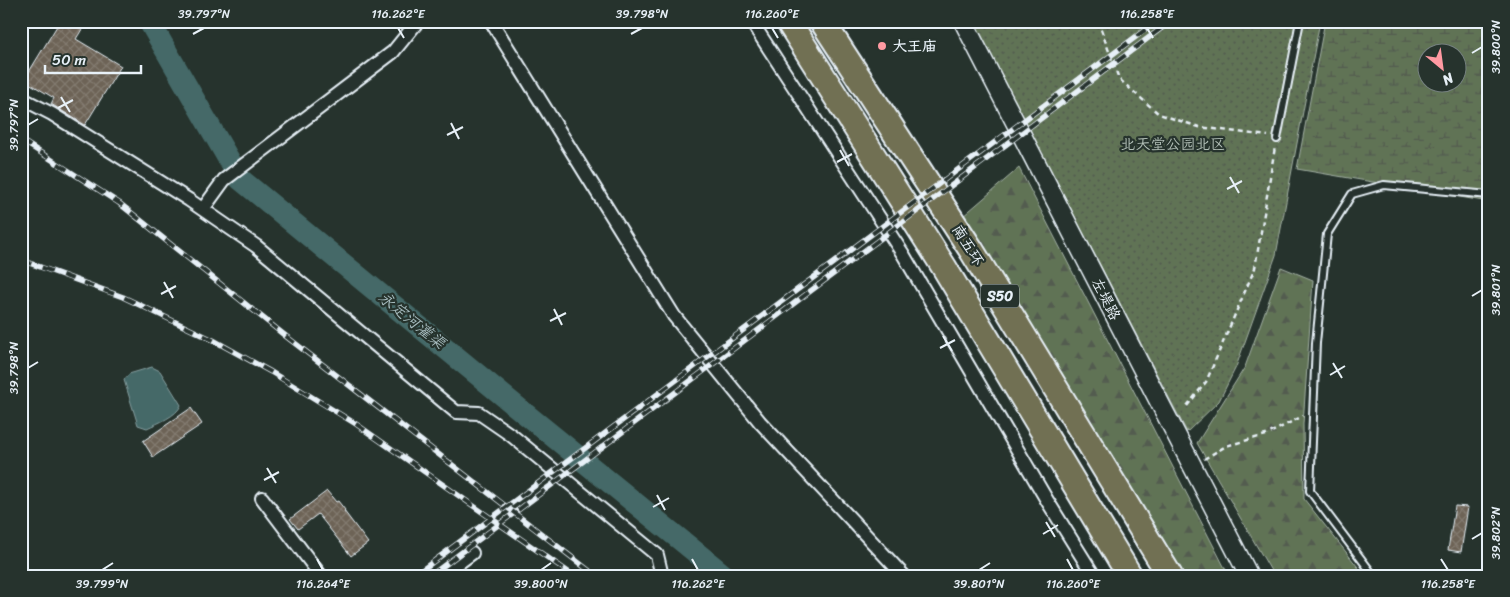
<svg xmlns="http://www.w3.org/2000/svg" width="1510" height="597" viewBox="0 0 1510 597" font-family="Sriracha,'LXGW WenKai TC',sans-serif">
<defs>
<pattern id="forest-firs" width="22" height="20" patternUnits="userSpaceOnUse" patternTransform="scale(1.25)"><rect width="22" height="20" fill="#617355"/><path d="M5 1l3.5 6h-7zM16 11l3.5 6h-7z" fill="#525b4f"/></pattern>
<pattern id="wetland-marsh" width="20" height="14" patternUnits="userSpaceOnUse" patternTransform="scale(1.25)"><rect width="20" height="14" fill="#617355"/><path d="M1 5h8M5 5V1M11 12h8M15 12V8" fill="none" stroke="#525b4f"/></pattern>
<pattern id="park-dots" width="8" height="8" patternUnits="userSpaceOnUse" patternTransform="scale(1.25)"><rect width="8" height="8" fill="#617355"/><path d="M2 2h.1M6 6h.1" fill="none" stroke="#525b4f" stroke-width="1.8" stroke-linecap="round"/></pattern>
<pattern id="building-cross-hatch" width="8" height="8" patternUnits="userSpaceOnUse" patternTransform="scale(1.25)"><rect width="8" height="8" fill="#6d6356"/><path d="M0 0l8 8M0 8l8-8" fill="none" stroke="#827a6f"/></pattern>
</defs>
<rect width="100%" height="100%" fill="#26332d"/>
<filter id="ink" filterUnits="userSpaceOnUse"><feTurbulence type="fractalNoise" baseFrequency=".02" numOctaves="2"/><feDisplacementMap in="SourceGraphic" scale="10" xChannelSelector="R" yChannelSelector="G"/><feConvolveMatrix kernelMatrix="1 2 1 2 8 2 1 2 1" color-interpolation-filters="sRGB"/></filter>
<g filter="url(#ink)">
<g fill="url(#forest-firs)" stroke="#a4b2a6">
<polygon points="1019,168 1229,576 1182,576 962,217"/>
<polygon points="1281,267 1313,280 1303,424 1304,499 1365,576 1274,576 1197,443 1245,367"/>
</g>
<path fill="url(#wetland-marsh)" stroke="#a4b2a6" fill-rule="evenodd" d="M1325,21h164v181l-192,-33zM1428,52h30v30h-30z"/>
<polygon fill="url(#park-dots)" stroke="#a4b2a6" points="973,21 1320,21 1276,255 1236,367 1219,401 1187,432"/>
<path fill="#446967" stroke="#869fa1" d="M152,367l8,4 21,34c-4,11 -23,18 -34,23l-9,-3 -14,-45 5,-6z"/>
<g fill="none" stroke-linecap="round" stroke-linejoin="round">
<polyline stroke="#446967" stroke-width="22" points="149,21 240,179 517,407 725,576"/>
</g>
<g fill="url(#building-cross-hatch)" stroke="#e8f1f8">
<polygon points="60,21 87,21 76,39 121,66 85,125 51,104 54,98 24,80"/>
<polygon points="191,408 202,424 153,457 143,441"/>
<polygon points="327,491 336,502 338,501 345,510 344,511 368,543 351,556 318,514 298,529 290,519"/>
<polygon points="1455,506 1468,507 1461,552 1448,550"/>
</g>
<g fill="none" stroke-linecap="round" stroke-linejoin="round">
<g stroke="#e8f1f8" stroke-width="10">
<g id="lane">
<polyline points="1277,139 1300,21"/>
<polyline points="1374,576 1310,491 1316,343 1327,234 1352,194 1384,185 1489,195"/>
</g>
</g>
<g stroke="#e8f1f8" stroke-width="16">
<g id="street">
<polyline points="491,21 674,316 760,422 904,576"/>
<polyline points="751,21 903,254 1048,502 1094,576"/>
<polyline points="21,98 52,114 189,200 256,246 456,412 479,413 511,435 657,555 662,576"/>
<polyline points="203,209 224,180 393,52 418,21"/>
<polyline points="262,498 321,576"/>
<polyline points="441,576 472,553"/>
</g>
</g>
<g stroke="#e8f1f8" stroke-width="21">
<polyline id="secondary" points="963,21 1249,576"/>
</g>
<g stroke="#e8f1f8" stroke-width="28">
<g id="highway">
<polyline points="788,21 944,267 1130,576"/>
<polyline points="822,21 972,251 1170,576"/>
</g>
</g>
<g stroke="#e8f1f8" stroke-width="2.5" stroke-dasharray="5 4" stroke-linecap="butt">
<polyline points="1098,21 1119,79 1159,114 1199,127 1268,136"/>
<polyline points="1187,406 1206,382 1255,268 1275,147"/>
<polyline points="1204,459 1226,446 1266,435 1303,416"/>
</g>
<use href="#lane" stroke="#26332d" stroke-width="6"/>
<use href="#street" stroke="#26332d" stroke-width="12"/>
<use href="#secondary" stroke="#26332d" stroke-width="18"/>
<use href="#highway" stroke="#716f52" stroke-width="24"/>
<g stroke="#e8f1f8" stroke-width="5.5">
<g id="rail">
<polyline points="21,140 119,203 283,334 596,576"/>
<polyline points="21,260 123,297 213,340 271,372 356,424 574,576"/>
<polyline points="414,576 1157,21"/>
<polyline points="430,576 1171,21"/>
</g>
</g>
<use href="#rail" stroke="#26332d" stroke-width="4" stroke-dasharray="11" stroke-linecap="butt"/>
</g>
</g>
<path fill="none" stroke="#e8f1f8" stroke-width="2" d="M398,28l6,10M772,28l6,10M1147,28l6,10M193,34l11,-6M631,34l11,-6M1472,53l10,-6M61,97l9,15M58,108l15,-8M451,123l8,16M28,125l10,-6M447,135l16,-8M840,150l9,16M837,162l15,-8M1230,177l9,16M1227,189l15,-8M164,282l9,16M161,294l15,-8M1472,296l10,-6M554,309l8,16M550,321l16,-8M943,336l9,15M940,348l15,-8M1333,363l9,15M28,368l10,-6M1330,375l15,-9M267,468l9,15M264,480l15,-8M657,495l8,15M653,507l16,-9M1046,522l9,15M1043,534l15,-9M1472,539l10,-6M317,559l6,11M692,559l6,11M1067,559l6,11M1441,559l7,11M102,570l11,-7M541,570l10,-7M979,570l11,-7"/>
<circle fill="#ff9aa2" stroke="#26332d" stroke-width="2" cx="882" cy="46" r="5"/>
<g text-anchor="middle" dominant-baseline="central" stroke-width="4.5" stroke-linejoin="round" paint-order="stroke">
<rect fill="#26332d" stroke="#aeb8bb" stroke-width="1" x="981" y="284.5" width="38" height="23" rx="4"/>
<g font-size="14" font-weight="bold" fill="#e8f1f8">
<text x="1000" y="296">S50</text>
</g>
<g font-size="15" font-weight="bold" fill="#e8f1f8" stroke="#26332d" text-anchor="start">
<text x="892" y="46">大王庙</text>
</g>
<g font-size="15" fill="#b2bfb7" stroke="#26332d">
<text x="1173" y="144">北天堂公园北区</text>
</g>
<g font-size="15" fill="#e8f1f8" stroke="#26332d">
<text transform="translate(968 245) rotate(58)">南五环</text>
<text transform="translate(1106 299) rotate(63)">左堤路</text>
</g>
<g font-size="16" font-style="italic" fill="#a6bbbe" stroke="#26332d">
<text transform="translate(412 320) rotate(39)">永定河灌渠</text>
</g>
</g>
<rect width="1510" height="597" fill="none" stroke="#26332d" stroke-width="55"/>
<g transform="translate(1442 68) rotate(151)"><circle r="24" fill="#26332d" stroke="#747f7e"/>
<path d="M0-4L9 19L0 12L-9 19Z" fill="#ff9aa2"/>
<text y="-8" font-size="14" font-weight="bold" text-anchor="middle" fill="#e8f1f8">N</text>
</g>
<path d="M45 65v8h96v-8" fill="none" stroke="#e8f1f8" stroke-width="2.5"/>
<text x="52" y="65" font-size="15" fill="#e8f1f8" stroke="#26332d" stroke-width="4" paint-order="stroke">50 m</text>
<rect x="28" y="28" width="1454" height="542" fill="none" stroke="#e8f1f8" stroke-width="2"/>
<g font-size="12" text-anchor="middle" fill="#e8f1f8">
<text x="204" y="18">39.797°N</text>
<text x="398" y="18">116.262°E</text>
<text x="642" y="18">39.798°N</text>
<text x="772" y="18">116.260°E</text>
<text x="1147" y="18">116.258°E</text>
<text transform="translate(1496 47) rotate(-90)" y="4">39.800°N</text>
<text transform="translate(14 125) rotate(-90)" y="4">39.797°N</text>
<text transform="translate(1496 290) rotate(-90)" y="4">39.801°N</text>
<text transform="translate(14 368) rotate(-90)" y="4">39.798°N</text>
<text transform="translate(1496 533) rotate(-90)" y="4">39.802°N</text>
<text x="102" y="588">39.799°N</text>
<text x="323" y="588">116.264°E</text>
<text x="541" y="588">39.800°N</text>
<text x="698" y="588">116.262°E</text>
<text x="979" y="588">39.801°N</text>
<text x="1073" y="588">116.260°E</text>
<text x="1448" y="588">116.258°E</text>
</g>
</svg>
